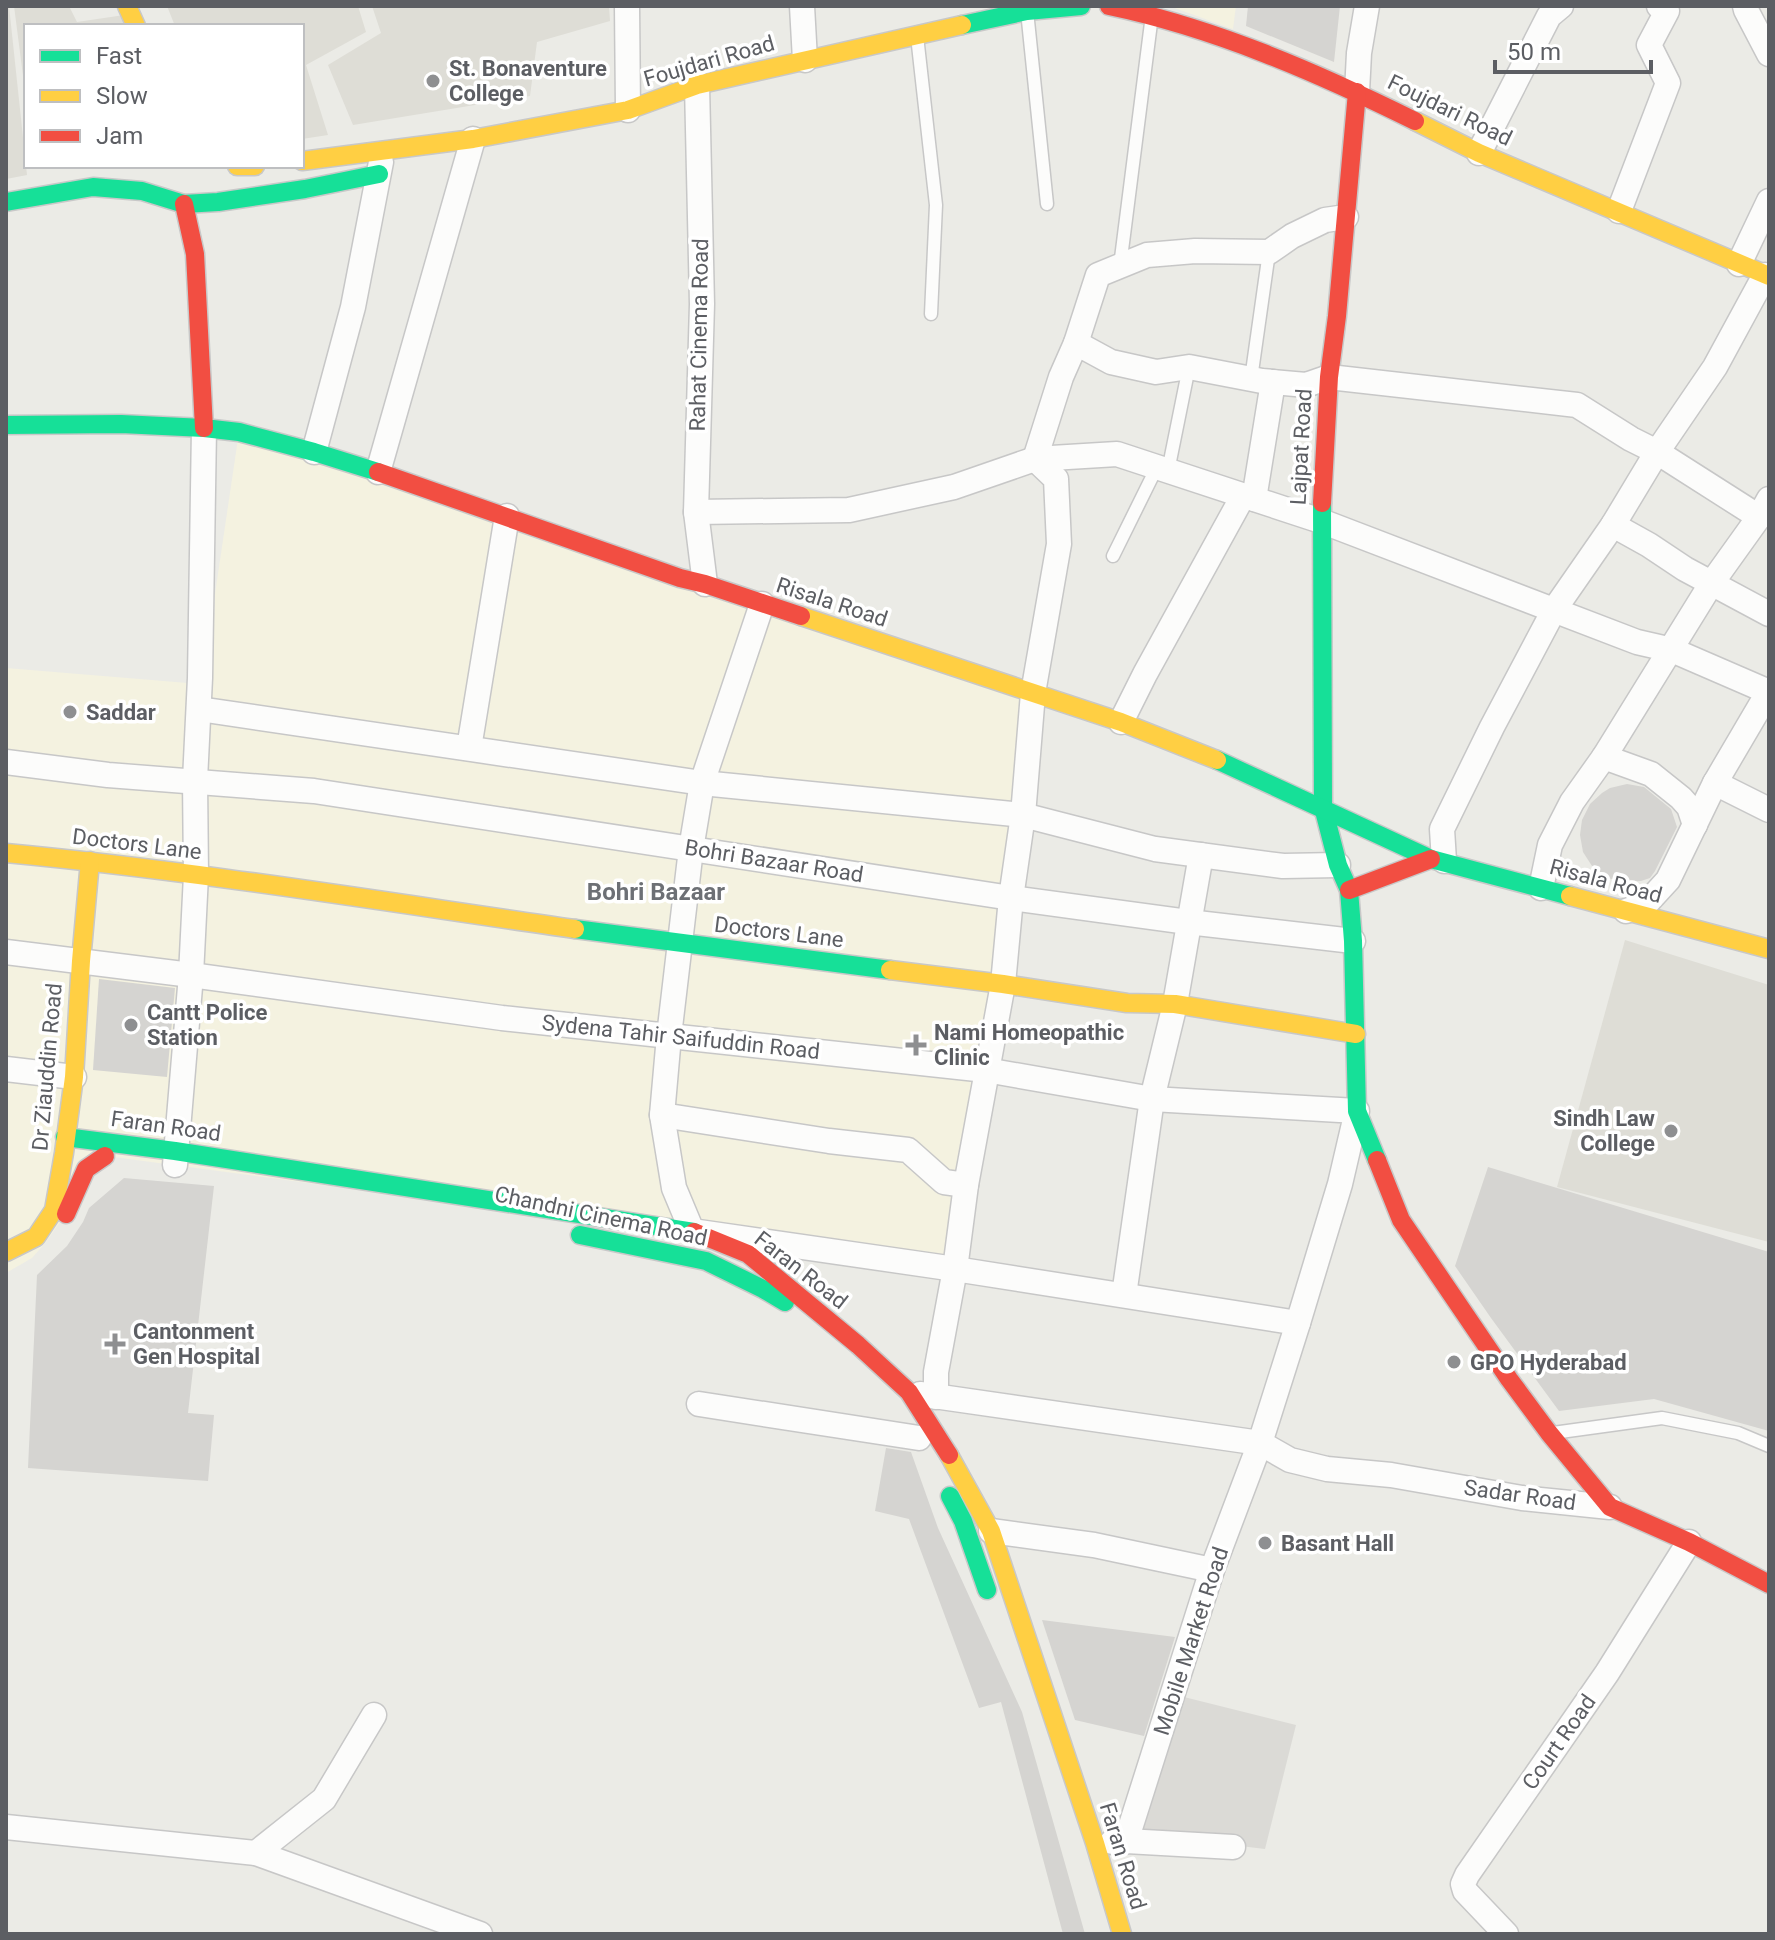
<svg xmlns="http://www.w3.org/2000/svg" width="1775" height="1940" viewBox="0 0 1775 1940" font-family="Roboto,sans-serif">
<rect width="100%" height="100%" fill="#ebebe6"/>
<g fill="#f4f2e0">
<polygon points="1169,6 1236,6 1233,29"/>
<polygon points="239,432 1033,693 955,1269 106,1156 46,1242 32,1258 6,1273 6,668 212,685 215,594"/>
</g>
<polygon fill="#dbdad6" points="1184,1697 1296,1725 1265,1849 1142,1834"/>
<g fill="#deddd6">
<polygon points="6,6 9,6 27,175 6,179"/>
<polygon points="14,6 69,6 77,22 131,14 135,26 26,26 26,99"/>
<polygon points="167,6 358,6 366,32 306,65 328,135 302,139 302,26 175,26"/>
<polygon points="372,6 609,6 610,21 537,42 530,96 353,125 328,65 381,33"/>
<polygon points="1625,940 1769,985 1769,1242 1557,1187"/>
</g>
<g fill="#d5d4d1">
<polygon points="1248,6 1340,6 1334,62 1246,26"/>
<polygon points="1627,784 1644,787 1671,809 1677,827 1655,871 1650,878 1641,881 1624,882 1608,878 1592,866 1583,852 1580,835 1582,820 1590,804 1602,793 1610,788"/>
<polygon points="99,979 175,988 167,1077 93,1070"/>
<polygon points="1488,1167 1769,1252 1769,1431 1654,1399 1559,1411 1491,1318 1455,1266"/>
<polygon points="124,1178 214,1186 188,1413 214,1415 208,1481 28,1468 37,1275 67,1246 83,1222 89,1208"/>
<polygon points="886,1448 911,1452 938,1528 1022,1712 1085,1934 1063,1934 1001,1702 979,1708 909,1519 875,1511"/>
<polygon points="1042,1620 1175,1637 1144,1736 1075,1720"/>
</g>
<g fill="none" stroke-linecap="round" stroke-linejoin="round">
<g stroke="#c7c7c7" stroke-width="15">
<g id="lane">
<polyline points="1027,11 1047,204"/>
<polyline points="917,36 936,205 931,314"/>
<polyline points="1120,266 1152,15"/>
<polyline points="1251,379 1269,252"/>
<polyline points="1168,471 1189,367"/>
<polyline points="1113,556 1157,467"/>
<polyline points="1553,1433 1662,1418 1738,1433 1769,1446"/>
</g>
</g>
<g stroke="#c7c7c7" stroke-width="27">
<g id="street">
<polyline points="627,6 628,110"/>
<polyline points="802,6 805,60"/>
<polyline points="1745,6 1746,10 1769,54"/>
<polyline points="697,85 702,304 696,512 705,584"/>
<polyline points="1357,92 1359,53 1367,6"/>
<polyline points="1479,153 1549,16 1561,6"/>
<polyline points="1619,211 1668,83 1649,45 1667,11 1659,6"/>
<polyline points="1739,264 1769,201"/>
<polyline points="1076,343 1098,275 1147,255 1195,251 1269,252 1292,236 1325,220 1346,217"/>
<polyline points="314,452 353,307 381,162"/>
<polyline points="378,472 473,139"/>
<polyline points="1254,499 1273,382"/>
<polyline points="696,512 849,510 954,487 1035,459 1117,454 1321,521 1637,642 1672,650 1769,692"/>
<polyline points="1613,525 1649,545 1685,569 1769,614"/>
<polyline points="762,604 702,783 691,849 669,1036 662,1115 674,1188 692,1231 955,1269 1298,1323"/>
<polyline points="199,709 702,783 1023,815 1155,849 1283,866 1338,865"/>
<polyline points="1121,722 1145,674 1243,496"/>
<polyline points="469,748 507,516"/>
<polyline points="1604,757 1651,774 1681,798 1689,807 1695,825"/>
<polyline points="6,762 108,775 314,791 1011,898 1188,922 1353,941"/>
<polyline points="1715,783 1769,810"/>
<polyline points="1444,861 1442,829 1492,727 1554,610 1613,525 1657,452 1715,367 1765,275"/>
<polyline points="1541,888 1550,845 1572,802 1604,757 1711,584 1759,517 1769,499"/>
<polyline points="1626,911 1646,904 1668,880 1715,783 1769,691"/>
<polyline points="6,952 191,975 502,1018 986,1070 1152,1099 1357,1111 1340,1184 1298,1323 1260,1443 1212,1570 1126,1841"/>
<polyline points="6,1069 74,1077"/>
<polyline points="662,1115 829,1141 908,1150 944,1182 966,1185"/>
<polyline points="175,1165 191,975 196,875 195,780 200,678 204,428"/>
<polyline points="1124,1295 1152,1099 1175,1004 1201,855"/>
<polyline points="920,1394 1260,1443 1290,1460 1327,1469 1391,1475 1522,1498 1610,1507"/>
<polyline points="936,1397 936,1372 955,1269 966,1185 1003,984 1011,898 1023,815 1033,693 1059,544 1056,479 1035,459 1061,377 1076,343 1111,362 1156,372 1189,367 1262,381 1306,385 1329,377 1577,405 1631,439 1657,452 1759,517"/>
<polyline points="699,1404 919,1438"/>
<polyline points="991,1531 1094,1545 1212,1570"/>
<polyline points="6,1827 256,1853 324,1799 374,1715"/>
<polyline points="1112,1842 1126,1841 1233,1847"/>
<polyline points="256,1853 480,1934"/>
<polyline points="1506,1934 1465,1891 1463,1884 1467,1875 1607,1673 1689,1542"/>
</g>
</g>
<g stroke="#c8c8c8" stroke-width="21">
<g id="fast">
<polyline points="962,25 1027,11 1081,6"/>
<polyline points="6,202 93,187 142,191 184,204 218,202 305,189 379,174"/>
<polyline points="6,425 121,424 204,428 239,432 314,452 378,472"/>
<polyline points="1322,503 1323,807 1338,865 1349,890 1353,941 1357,1111 1377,1160"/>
<polyline points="1217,760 1431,859 1570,896"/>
<polyline points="575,929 890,970"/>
<polyline points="65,1137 175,1151 694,1232"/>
<polyline points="580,1235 706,1261 763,1289 785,1302"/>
<polyline points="950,1496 963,1521 987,1590"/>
</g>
</g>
<g stroke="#c8c8c8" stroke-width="21">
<g id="slow">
<polyline points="127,6 136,26"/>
<polyline points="1415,121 1479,153 1769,276"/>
<polyline points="302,161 473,139 628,110 697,85 962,25"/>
<polyline points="237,166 255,166"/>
<polyline points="801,616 1121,722 1217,760"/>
<path d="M6,853c191,18 380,49 569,76"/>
<polyline points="1570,896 1769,949"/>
<polyline points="890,970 1003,984 1127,1003 1175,1004 1356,1034"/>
<polyline points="6,1252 36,1237 54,1210 64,1153 74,1077 81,961 90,861"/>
<polyline points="949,1455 991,1531 1095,1843 1122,1934"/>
</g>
</g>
<g stroke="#c8c8c8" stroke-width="21">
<g id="jam">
<path d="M1109,6c106,22 209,67 306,115"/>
<polyline points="184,204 195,254 204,428"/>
<polyline points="378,472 680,578 705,584 801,616"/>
<polyline points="1322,503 1329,377 1337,316 1357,92"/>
<polyline points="1349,890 1431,859"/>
<polyline points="1377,1160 1401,1220 1509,1379 1549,1433 1610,1507 1689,1542 1769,1584"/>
<polyline points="66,1214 86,1169 105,1156"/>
<polyline points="694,1232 748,1254 858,1345 909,1392 949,1455"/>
</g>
</g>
<use href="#lane" stroke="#fcfcfb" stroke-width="12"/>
<use href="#street" stroke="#fcfcfb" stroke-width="24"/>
<use href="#fast" stroke="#16e098" stroke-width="18"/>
<use href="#slow" stroke="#ffcf43" stroke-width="18"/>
<use href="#jam" stroke="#f24e42" stroke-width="18"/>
</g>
<g fill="#8e8f91" stroke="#fff" stroke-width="3">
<circle cx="433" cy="81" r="8"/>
<circle cx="70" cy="712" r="8"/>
<circle cx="131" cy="1025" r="8"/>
<path d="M912 1033h8v8h8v8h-8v8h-8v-8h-8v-8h8z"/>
<circle cx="1671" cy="1131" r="8"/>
<path d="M111 1332h8v8h8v8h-8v8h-8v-8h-8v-8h8z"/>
<circle cx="1454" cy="1362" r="8"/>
<circle cx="1265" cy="1543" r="8"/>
</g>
<g text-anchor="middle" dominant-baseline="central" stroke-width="7" stroke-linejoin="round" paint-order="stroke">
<g font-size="22" fill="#5c5e63" stroke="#fff">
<text transform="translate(709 61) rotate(-16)">Foujdari Road</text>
<text transform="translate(1450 110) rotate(26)">Foujdari Road</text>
<text transform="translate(699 335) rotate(-89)">Rahat Cinema Road</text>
<text transform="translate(1301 447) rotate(-87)">Lajpat Road</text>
<text transform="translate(832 602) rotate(18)">Risala Road</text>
<text transform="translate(137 844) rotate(7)">Doctors Lane</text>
<text transform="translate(774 861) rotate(9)">Bohri Bazaar Road</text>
<text transform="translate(1606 881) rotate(15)">Risala Road</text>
<text transform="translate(779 932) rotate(7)">Doctors Lane</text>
<text transform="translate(681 1037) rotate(6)">Sydena Tahir Saifuddin Road</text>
<text transform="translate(47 1067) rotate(-85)">Dr Ziauddin Road</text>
<text transform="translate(166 1126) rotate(8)">Faran Road</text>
<text transform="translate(601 1216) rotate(12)">Chandni Cinema Road</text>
<text transform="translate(801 1270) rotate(38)">Faran Road</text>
<text transform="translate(1520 1495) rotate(8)">Sadar Road</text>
<text transform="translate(1191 1641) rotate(-72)">Mobile Market Road</text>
<text transform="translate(1559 1742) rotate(-55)">Court Road</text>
<text transform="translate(1123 1856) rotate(73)">Faran Road</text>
</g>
<g font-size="22" font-weight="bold" fill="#5c5e63" stroke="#fff" text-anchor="start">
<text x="449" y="68">St. Bonaventure<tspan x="449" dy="25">College</tspan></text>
<text x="86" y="712">Saddar</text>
<text x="147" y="1012">Cantt Police<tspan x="147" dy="25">Station</tspan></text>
<text x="934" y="1032">Nami Homeopathic<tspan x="934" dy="25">Clinic</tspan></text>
<text x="1655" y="1118" text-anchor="end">Sindh Law<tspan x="1655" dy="25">College</tspan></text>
<text x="133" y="1331">Cantonment<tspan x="133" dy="25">Gen Hospital</tspan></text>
<text x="1470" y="1362">GPO Hyderabad</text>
<text x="1281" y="1543">Basant Hall</text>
</g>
<g font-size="24" font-weight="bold" fill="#6d7075" stroke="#fff">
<text x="656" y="892">Bohri Bazaar</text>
</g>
</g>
<rect width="1775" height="1940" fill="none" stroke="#5c5e63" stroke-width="16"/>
<rect x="24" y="24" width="280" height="144" fill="#ffffff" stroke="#bebfc1" stroke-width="2"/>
<rect x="40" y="50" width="40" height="12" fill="#16e098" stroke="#bebfc1" stroke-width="2"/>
<text x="96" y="64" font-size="24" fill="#5c5e63">Fast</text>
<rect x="40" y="90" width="40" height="12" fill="#ffcf43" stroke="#bebfc1" stroke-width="2"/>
<text x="96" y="104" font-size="24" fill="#5c5e63">Slow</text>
<rect x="40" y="130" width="40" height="12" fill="#f24e42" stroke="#bebfc1" stroke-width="2"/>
<text x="96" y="144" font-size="24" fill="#5c5e63">Jam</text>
<path d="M1495 60v12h156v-12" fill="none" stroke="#5c5e63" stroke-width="4"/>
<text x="1507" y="60" font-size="24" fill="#5c5e63" stroke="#ffffff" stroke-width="6" paint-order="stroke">50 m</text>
</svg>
